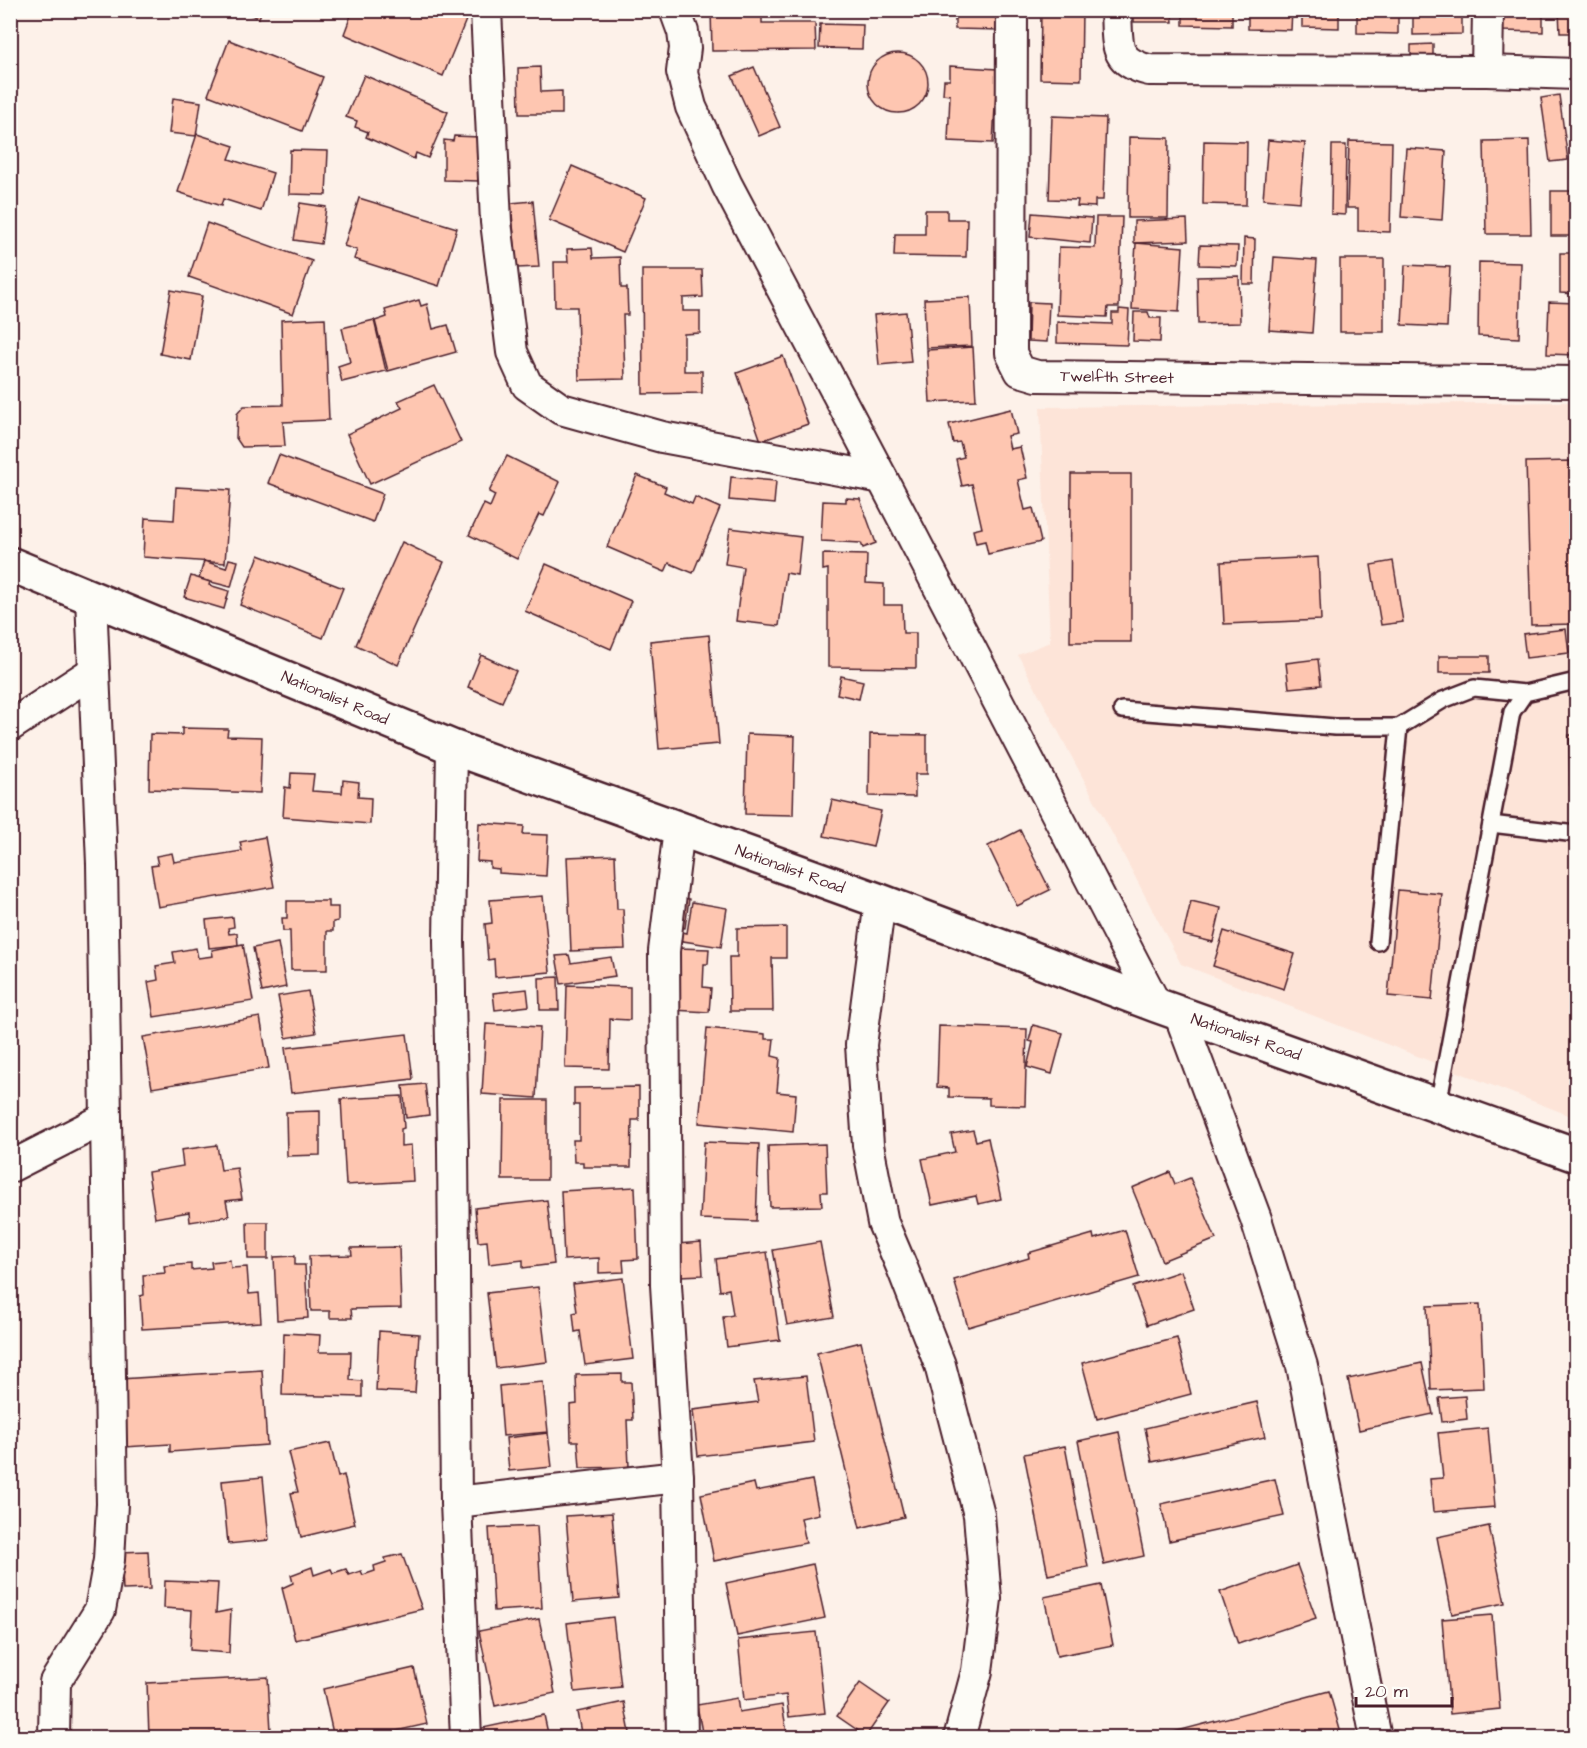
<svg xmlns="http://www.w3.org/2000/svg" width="1587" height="1748" viewBox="0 0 1587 1748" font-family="'Architects Daughter',sans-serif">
<rect width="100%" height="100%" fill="#fdf1e9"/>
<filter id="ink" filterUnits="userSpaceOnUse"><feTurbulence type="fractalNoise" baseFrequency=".0167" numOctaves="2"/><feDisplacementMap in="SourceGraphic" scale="12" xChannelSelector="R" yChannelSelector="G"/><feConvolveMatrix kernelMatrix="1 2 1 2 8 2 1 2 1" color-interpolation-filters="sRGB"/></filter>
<g filter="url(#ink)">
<polygon fill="#fde4d8" points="1576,402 1576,1118 1181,964 1018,655 1050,642 1040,407"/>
<g fill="#fec6b1" stroke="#4a1f2b" stroke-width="1.5">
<polygon points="238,10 262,10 259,18"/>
<polygon points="353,10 457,10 468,15 443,76 344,34"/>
<polygon points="711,10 762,10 762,23 815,23 816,50 712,51"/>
<polygon points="955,10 1002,10 1001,30 955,29"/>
<polygon points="1041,10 1082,10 1081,80 1040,79"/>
<polygon points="1134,10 1172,10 1173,22 1134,22"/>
<polygon points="1183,10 1232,10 1232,26 1183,25"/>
<polygon points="1248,10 1292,10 1291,30 1248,29"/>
<polygon points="1302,10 1339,10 1339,28 1302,27"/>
<polygon points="1357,10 1398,10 1398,34 1357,33"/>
<polygon points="1413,10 1462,10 1462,34 1413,35"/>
<polygon points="1502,10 1543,10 1543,32 1502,31"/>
<polygon points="1559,10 1576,10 1576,33 1560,33"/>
<polygon points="820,24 863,25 862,49 819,48"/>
<polygon points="229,40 323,77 302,131 208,95"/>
<polygon points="1433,44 1433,59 1411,59 1411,45"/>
<circle cx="898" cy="83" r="30"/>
<polygon points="950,66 997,69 993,143 948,141 950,95 943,94 944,80 950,80"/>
<polygon points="540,67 541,92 562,91 562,114 519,114 518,68"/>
<polygon points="754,67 780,127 759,136 732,76"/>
<polygon points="364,75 448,112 428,158 416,153 414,159 366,137 368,132 355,127 357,121 346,117"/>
<polygon points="1559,95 1568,160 1550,162 1541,98"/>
<polygon points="173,98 201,102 196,136 169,133"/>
<polygon points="1052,116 1106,118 1103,200 1095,200 1095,207 1077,206 1078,200 1049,199"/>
<polygon points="1572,130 1576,130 1576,179 1571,179"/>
<polygon points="197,134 234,146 229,159 273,173 261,211 223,199 221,206 178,192"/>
<polygon points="454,136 480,137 479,181 444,180 444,140 453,141"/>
<polygon points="1129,137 1169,138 1168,218 1128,218"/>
<polygon points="1268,140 1305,143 1300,202 1263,199"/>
<polygon points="1529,140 1531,234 1486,234 1484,141"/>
<polygon points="1204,141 1247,142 1246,205 1203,204"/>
<polygon points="1349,141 1392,142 1390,232 1358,231 1358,208 1347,208"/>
<polygon points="1332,145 1346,145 1345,215 1331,214"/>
<polygon points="1406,148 1446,151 1442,220 1401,217"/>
<polygon points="290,150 328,151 326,195 289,194"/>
<polygon points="572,166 646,198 623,252 549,220"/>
<rect x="1551" y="191" width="25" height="45"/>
<polygon points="359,198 457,228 439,286 354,259 357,250 344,246"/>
<polygon points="533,201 539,267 517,268 511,203"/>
<polygon points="300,203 326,207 321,244 294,240"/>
<polygon points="925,210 947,210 947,219 967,219 966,257 894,256 895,234 925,234"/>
<polygon points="1032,213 1092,218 1090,243 1030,237"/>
<polygon points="1096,217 1122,217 1119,307 1108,307 1107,317 1057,315 1059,247 1095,248"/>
<polygon points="1187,219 1188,241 1134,243 1134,221"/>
<polygon points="207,223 312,261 293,314 189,277"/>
<polygon points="1244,238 1255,239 1254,284 1243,284"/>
<polygon points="1136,243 1183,247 1179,312 1132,309"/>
<polygon points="1200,245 1238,246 1237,266 1199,265"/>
<polygon points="592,248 593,258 620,257 621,288 627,288 628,315 623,315 625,379 579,380 577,307 555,307 554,262 568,262 567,249"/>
<polygon points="1560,253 1576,253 1576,294 1560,293"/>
<polygon points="1274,257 1317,260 1312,333 1269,330"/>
<rect x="1340" y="259" width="44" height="73"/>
<polygon points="1479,262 1521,263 1519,338 1478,336"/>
<polygon points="1405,265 1450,267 1447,327 1402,325"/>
<polygon points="642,270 702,270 703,297 683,298 683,311 700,311 700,333 684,334 684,371 702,371 702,393 643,394"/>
<polygon points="1239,276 1240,323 1198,324 1197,277"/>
<polygon points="171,290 202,296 191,360 160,354"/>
<polygon points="970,297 972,346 926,348 924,299"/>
<polygon points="419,300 421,306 427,304 433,329 448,325 456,352 388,371 375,321 387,317 385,310"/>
<polygon points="1029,302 1049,303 1047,342 1028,341"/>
<polygon points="1549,302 1576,303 1576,355 1547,354"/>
<polygon points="1119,309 1129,310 1127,345 1057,343 1057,322 1112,324 1112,313 1119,313"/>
<polygon points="906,312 911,362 879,365 874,315"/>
<polygon points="1134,312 1148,312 1150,318 1161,318 1160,342 1133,341"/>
<polygon points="325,318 329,420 283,422 285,446 242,447 236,438 237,414 244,406 283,405 281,320"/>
<polygon points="374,320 386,371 342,382 338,366 350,362 342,328"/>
<polygon points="973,347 976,400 930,402 927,350"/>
<polygon points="783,356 808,424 761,441 737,373"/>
<polygon points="434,385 461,442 370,484 347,434 402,408 398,401"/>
<polygon points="1011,409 1017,434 1007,436 1010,449 1020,447 1027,478 1018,480 1025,510 1033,508 1041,542 988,554 985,541 976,543 973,530 982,528 972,484 962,486 956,459 964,457 960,442 953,443 949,424"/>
<polygon points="279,455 383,494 373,522 268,483"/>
<polygon points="507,456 560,482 544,516 539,514 517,559 469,535 484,504 490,507 495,495 489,492"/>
<polygon points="1570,461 1575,624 1531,625 1526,462"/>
<polygon points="1071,474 1131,474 1131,642 1070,642"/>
<polygon points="637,475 666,487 664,492 692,504 695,497 720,508 693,573 669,563 665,572 607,547"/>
<polygon points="731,477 776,481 774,504 729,500"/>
<polygon points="176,487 230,490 225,563 143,557 145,518 174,520"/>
<polygon points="846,498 860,499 876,543 863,548 861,543 821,541 823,501 846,502"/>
<polygon points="730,528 801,537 797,575 786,573 779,626 736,621 743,567 725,564"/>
<polygon points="402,542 444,562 398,665 356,645"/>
<polygon points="823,554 867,555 866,583 884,584 884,605 902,605 903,633 916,633 916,668 828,667 828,569 823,570"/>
<polygon points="259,555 343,588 323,638 240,605"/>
<polygon points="1318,557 1321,620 1224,624 1221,562"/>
<polygon points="229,559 238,561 231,587 199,579 204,561 226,568"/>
<polygon points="1393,561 1403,622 1381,625 1371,565"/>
<polygon points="546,564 631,601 611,649 525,611"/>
<polygon points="191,576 210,582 209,585 229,591 224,609 184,597"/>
<polygon points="1566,629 1569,653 1526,658 1523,634"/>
<polygon points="709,635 719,744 659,749 650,641"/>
<polygon points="481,655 516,671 502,702 468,687"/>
<rect x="1439" y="656" width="50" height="17"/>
<polygon points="1318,659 1321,685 1289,688 1286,663"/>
<polygon points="841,676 863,681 859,699 837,694"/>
<polygon points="182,728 228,729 227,736 262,737 260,793 149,789 150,734 182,735"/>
<polygon points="747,734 795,736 793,815 745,814"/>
<polygon points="870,734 927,735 927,774 915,774 915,797 869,796"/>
<polygon points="1569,735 1576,735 1576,784 1570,785"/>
<polygon points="291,773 314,774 312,791 342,793 343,780 359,782 358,797 371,798 370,824 283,817 285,787 290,788"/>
<polygon points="832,800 881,811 873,847 824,836"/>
<polygon points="479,823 524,826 523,834 548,835 546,876 499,873 499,869 490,868 490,862 477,861"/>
<polygon points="1020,830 1050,890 1017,906 988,846"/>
<polygon points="265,837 274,887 158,907 151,866 158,865 156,856 172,853 174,862 242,851 240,842"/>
<polygon points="615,855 617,909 623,909 625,949 571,951 567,857"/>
<polygon points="1398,890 1442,894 1432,1000 1388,996"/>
<polygon points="543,896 550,972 495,977 494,959 488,960 485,924 492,923 490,900"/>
<polygon points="678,897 689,899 685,928 674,927"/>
<polygon points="287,901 328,901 328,907 338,907 338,921 333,922 333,931 327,931 327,970 291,970 290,931 283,931 282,918 287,918"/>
<polygon points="1191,901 1221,908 1213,942 1183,935"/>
<polygon points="692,902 727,908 721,947 677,940 678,931 687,933"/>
<polygon points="233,917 234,927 228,928 229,934 237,933 238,945 209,948 206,920"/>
<polygon points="786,927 786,958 772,958 773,1011 730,1011 729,957 737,957 737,928"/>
<polygon points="1224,931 1295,954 1284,989 1213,966"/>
<polygon points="278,943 286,987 262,992 253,948"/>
<polygon points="243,944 253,1001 154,1017 148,982 158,980 156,966 175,963 173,952 196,948 198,958 213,956 212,950"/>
<polygon points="677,948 709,949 708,964 704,964 703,987 711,988 709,1012 673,1010"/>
<polygon points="569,955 571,963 611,957 615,976 561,984 556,956"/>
<polygon points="558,977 559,1010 540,1010 539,978"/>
<polygon points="567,985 630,987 630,1020 610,1019 609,1069 565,1068"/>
<polygon points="527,989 529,1006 495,1010 493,993"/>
<polygon points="308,991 316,1033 286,1038 278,996"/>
<polygon points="260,1017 269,1068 152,1088 143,1037"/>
<polygon points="486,1024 540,1027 536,1098 482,1094"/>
<polygon points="1033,1025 1063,1033 1052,1074 1027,1067 1033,1042 1029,1041"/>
<polygon points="939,1026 1027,1029 1025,1106 989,1105 989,1098 949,1097 949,1088 937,1087"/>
<polygon points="707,1028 765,1034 765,1039 774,1039 772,1056 780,1058 777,1092 796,1094 793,1132 699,1123"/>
<polygon points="407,1034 413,1079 291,1093 285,1048"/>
<polygon points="425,1084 429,1115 406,1118 403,1086"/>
<polygon points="639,1087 639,1120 632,1120 631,1167 583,1167 583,1162 574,1162 573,1140 579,1140 579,1105 574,1105 574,1088"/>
<polygon points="402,1096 404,1128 401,1129 401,1146 411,1145 413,1181 346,1185 341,1099"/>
<polygon points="503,1100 547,1100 547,1180 502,1180"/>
<polygon points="320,1111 320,1155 287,1156 286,1112"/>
<polygon points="973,1130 976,1141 988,1138 1001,1199 978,1204 976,1196 932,1205 922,1159 955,1152 951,1134"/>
<polygon points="704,1142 759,1144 756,1221 700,1219"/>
<polygon points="825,1144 827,1192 821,1192 822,1206 770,1207 768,1146"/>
<polygon points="217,1145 221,1170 237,1168 242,1199 226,1201 229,1216 190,1222 189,1212 155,1218 148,1172 183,1166 181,1150"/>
<polygon points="1170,1172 1175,1184 1190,1178 1216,1239 1162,1261 1132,1188"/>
<polygon points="635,1187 638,1259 623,1260 624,1272 599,1273 599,1258 564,1260 561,1191"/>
<polygon points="547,1200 554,1264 523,1268 523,1260 489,1264 487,1241 478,1242 475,1208"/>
<polygon points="247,1222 268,1222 268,1259 248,1259"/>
<polygon points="1125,1230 1139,1277 968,1327 954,1280 1029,1258 1028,1253 1093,1234 1094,1239"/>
<polygon points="701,1242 703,1275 680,1276 678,1244"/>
<polygon points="820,1242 834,1317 787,1325 773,1250"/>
<polygon points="399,1247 401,1308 351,1309 352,1318 330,1318 330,1311 311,1311 309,1256 352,1255 351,1248"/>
<polygon points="767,1252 780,1340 727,1347 723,1317 733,1315 729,1289 720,1291 716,1259"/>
<polygon points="295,1256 295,1265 305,1265 308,1318 277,1320 274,1257"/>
<polygon points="230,1260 231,1268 247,1267 249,1294 259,1293 261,1322 142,1329 140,1296 144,1295 143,1275 165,1273 164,1266 191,1264 191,1270 212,1268 211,1262"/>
<polygon points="1181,1271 1194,1309 1147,1325 1133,1287"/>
<polygon points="623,1278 633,1359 585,1365 580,1331 575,1332 573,1313 577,1312 573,1284"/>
<polygon points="538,1287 547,1362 496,1368 487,1293"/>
<polygon points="1480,1304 1484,1388 1431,1390 1427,1306"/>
<polygon points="379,1331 419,1334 415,1393 376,1391"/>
<polygon points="284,1333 320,1335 319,1352 351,1352 350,1380 362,1381 362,1397 282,1395"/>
<polygon points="1177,1338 1191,1394 1097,1419 1082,1363"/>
<polygon points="861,1342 904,1517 860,1528 817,1353"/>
<polygon points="1422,1363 1433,1414 1359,1430 1348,1379"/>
<polygon points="262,1370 267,1445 170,1452 170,1444 125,1447 120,1379"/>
<polygon points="622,1374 622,1382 631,1382 633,1420 627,1420 629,1467 580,1468 578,1441 571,1441 570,1405 577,1404 576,1375"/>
<polygon points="806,1376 814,1442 698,1456 693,1410 758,1402 754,1381"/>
<polygon points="543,1382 548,1432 503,1436 499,1386"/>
<polygon points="1465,1396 1467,1419 1442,1422 1439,1398"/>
<polygon points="1257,1402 1265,1437 1152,1462 1145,1428"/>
<polygon points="1488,1428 1495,1507 1433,1512 1430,1479 1443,1478 1438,1433"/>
<polygon points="1119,1432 1144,1556 1104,1565 1078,1441"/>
<polygon points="548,1433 552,1467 509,1471 506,1438"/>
<polygon points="330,1443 338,1477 344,1475 355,1524 301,1537 291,1493 298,1492 288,1452"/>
<polygon points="1065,1446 1088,1567 1048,1575 1024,1454"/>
<polygon points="263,1477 269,1540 228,1544 222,1481"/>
<polygon points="1275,1479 1284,1516 1169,1541 1161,1504"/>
<polygon points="812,1480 819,1514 801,1518 806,1543 714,1561 701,1494 754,1483 756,1491"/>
<polygon points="612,1513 619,1598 573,1602 566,1516"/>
<polygon points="537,1526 542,1608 494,1611 489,1528"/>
<polygon points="1489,1526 1505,1603 1452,1614 1437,1537"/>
<polygon points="148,1551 150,1589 123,1590 121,1552"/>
<polygon points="402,1554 422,1609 295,1640 282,1588 293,1583 291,1575 312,1567 314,1575 331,1569 333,1573 346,1569 349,1575 361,1571 363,1575 375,1571 374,1566 386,1562 385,1558"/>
<polygon points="813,1564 825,1618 737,1636 726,1583"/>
<polygon points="1297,1565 1316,1618 1238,1644 1220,1592"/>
<polygon points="165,1581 218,1583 216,1613 231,1610 229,1653 190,1650 192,1610 164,1608"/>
<polygon points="1101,1585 1113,1645 1057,1656 1044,1597"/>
<polygon points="1492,1615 1500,1709 1450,1714 1442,1619"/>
<polygon points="613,1617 621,1687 575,1692 567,1623"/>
<polygon points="539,1619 555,1693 495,1706 479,1631"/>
<polygon points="816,1632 825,1713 789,1717 786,1695 744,1700 738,1640"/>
<polygon points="414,1668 427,1724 365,1738 334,1738 323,1689"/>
<polygon points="268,1677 271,1731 149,1736 147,1683"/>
<polygon points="860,1683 889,1703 866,1736 837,1716"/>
<polygon points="1329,1691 1342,1737 1167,1738 1166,1734"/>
<polygon points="737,1698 739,1712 782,1705 788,1738 703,1738 697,1705"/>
<polygon points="624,1702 631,1738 582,1738 577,1712"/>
<polygon points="544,1715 549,1738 480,1738 478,1729"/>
<polygon points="1502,1730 1503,1738 1449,1738 1448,1734"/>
</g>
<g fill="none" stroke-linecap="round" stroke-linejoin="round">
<g stroke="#4a1f2b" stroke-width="20">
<g id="lane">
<polyline points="1122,710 1335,727 1399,727 1443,700 1474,688 1525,693"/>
<polyline points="1491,824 1576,834"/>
<polyline points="1378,942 1399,727"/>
<polyline points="1438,1105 1512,712 1525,693 1576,681"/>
</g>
</g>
<g stroke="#4a1f2b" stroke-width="34">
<g id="street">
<polyline points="486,10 496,222 512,352 527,385 561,409 662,437 882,478"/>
<polyline points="675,10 683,32 685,48 682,72 691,107 727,185 882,478 1156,1005"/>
<polyline points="1012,10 1011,353 1020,371 1037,376 1576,382"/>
<path d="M1116,10c2,32 -4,52 33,60l338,1 89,3"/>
<polyline points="1487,71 1488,10"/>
<polyline points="10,726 94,671"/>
<polyline points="452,747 449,941 453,1148 456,1502 466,1738"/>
<polyline points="679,829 664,951 666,1285 678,1477 682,1738"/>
<polyline points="880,901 861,1045 868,1145 883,1223 903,1270 940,1365 979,1515 986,1599 977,1671 959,1738"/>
<polyline points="1179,1013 1256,1219 1302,1366 1376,1738"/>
<polyline points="10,1167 106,1118"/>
<polyline points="456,1502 678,1477"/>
<polyline points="54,1738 55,1682 100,1610 109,1560 112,1504 102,864 91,597"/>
</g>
</g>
<g stroke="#4a1f2b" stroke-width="38">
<polyline id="secondary" points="10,564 452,747 880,901 1156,1005 1576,1155"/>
</g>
<use href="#lane" stroke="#fdfcf7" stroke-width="15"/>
<use href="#street" stroke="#fdfcf7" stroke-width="30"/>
<use href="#secondary" stroke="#fdfcf7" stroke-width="33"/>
</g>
</g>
<g text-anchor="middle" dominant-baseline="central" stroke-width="6" stroke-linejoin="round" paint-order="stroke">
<g font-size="16" fill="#4a1f2b" stroke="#fdfcf7">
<text transform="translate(1117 377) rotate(1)">Twelfth Street</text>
<text transform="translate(335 698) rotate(23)">Nationalist Road</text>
<text transform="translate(790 869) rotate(20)">Nationalist Road</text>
<text transform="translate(1246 1037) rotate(19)">Nationalist Road</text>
</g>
</g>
<rect width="1587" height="1748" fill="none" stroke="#fdfcf7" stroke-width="36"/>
<rect x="18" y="18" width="1551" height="1712" fill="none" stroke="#4a1f2b" stroke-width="2" filter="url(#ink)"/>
<path d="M1356 1697v9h96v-9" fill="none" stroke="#4a1f2b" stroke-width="3"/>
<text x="1365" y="1697" font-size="18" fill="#4a1f2b" stroke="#fdfcf7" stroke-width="4.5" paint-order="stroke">20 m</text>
</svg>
